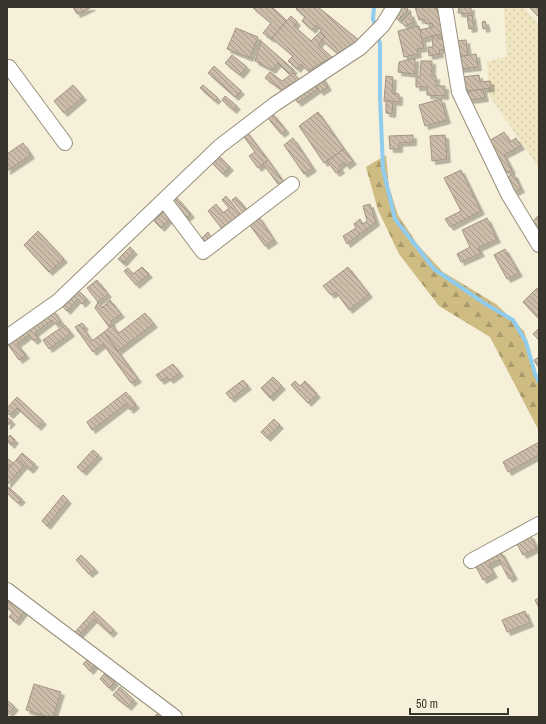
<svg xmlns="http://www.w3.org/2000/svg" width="546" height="724" viewBox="0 0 546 724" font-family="'Archivo Narrow',sans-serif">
<defs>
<pattern id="forest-firs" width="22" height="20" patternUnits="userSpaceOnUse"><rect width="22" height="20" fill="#cebc83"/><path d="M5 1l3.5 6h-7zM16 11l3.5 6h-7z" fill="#a89a6b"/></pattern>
<pattern id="sand-dots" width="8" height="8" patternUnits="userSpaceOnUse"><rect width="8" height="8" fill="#efe5c0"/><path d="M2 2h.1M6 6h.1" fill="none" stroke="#cec5a5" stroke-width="1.8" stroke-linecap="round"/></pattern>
<pattern id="building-back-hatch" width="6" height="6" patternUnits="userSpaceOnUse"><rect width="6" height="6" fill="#ccbdab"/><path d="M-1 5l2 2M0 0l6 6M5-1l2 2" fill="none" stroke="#a79a8b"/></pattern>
<filter id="shadow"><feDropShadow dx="3.5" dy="3.5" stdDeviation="0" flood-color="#0004"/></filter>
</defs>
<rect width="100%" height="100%" fill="#f6efd9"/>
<polygon fill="url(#forest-firs)" points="386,155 389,187 398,215 418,245 443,272 496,304 524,331 536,373 539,379 539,431 490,337 439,306 399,254 378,210 366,167"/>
<polygon fill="url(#sand-dots)" points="506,7 523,7 539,24 539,168 489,95 487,61 507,57 504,10"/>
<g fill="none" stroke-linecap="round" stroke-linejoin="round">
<g stroke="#90cced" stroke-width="4">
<polyline points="374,7 373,19 376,28"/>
<polyline points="378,35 380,44 380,97 383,169 395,219 434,269 484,303 513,320 526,342 535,374 539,382"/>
</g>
</g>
<g fill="url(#building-back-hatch)" stroke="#a39584" filter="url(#shadow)">
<polygon points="73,7 92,7 77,14"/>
<polygon points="252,7 272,7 287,21 271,39 263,33 271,23"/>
<polygon points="298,7 318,7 360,41 338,54 322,40 325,36 320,32 321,30 316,25 312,30 302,21 305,17 296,9"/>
<polygon points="401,7 407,7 408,10 398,20 394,16"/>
<polygon points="415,7 436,7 445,33 422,39 419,30 433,27 432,23 426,24 424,19 419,20"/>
<polygon points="459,7 471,7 471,14 458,13"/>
<polygon points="529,7 539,7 539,17"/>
<polygon points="410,13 414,22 405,26 401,22"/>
<polygon points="472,15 474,28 469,29 467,16"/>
<polygon points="291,16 297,22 294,26 311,41 320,32 325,36 318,45 332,57 308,71 301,64 297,69 288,61 293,56 272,38"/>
<polygon points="485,21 487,28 483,29 482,22"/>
<polygon points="419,26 424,48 417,49 418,54 404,57 398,31"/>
<polygon points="236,28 258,37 250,58 227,49"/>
<polygon points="437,35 438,39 444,38 445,49 439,50 440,54 429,56 428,47 433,47 432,36"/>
<polygon points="466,40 468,55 457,57 455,41"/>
<polygon points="261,41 294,70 289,74 278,63 272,70 255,61"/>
<polygon points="476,54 478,67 459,69 457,57"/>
<polygon points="232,55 247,67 240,75 225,63"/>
<polygon points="415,58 415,74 398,72 399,62"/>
<polygon points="421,61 432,61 432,76 436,76 436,86 445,86 445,96 427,95 427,87 416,87 416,77 420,77"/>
<polygon points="214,66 241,91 235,97 208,73"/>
<polygon points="270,72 282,81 293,73 299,79 282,90 265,78"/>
<polygon points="479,75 480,82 490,81 491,88 464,92 462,77"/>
<polygon points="386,76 393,77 392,93 399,94 399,102 384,101"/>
<polygon points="322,77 328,87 320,92 314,82"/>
<polygon points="314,82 318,89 298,103 293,96"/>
<polygon points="73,85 83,97 64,113 54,101"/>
<polygon points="203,85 218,98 215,101 200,88"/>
<polygon points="483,89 485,98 469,100 468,91"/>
<polygon points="225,96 237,106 233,110 222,100"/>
<polygon points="441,99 447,120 425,126 419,105"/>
<polygon points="386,101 393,101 392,114 386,113"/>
<polygon points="318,112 344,149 324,163 299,126"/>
<polygon points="272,113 286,130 281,134 267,117"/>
<polygon points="246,131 268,160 258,168 249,156 255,152 242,134"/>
<polygon points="504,132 510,142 516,138 521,146 504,155 512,170 507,173 489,141"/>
<polygon points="413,135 413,142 399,143 399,149 390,149 389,136"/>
<polygon points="445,135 447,159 432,161 430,136"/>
<polygon points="293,138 313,168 304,174 284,145"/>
<polygon points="23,143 31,155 7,171 7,154"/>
<polygon points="344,149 353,161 346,166 344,162 339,166 341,170 336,173 327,161"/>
<polygon points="218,155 230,167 223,174 211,162"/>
<polygon points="268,160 285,184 281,188 263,164"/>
<polygon points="461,170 481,211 450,227 445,219 461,211 444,178"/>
<polygon points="514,174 521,189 515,192 508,177"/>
<polygon points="226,196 241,215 223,230 208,211 216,204 223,213 229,208 222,200"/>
<polygon points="236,197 248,211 244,214 232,200"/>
<polygon points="177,198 191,214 185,219 172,202"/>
<polygon points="370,204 376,222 347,244 343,236 356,228 354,224 360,219 363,224 367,221 363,206"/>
<polygon points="164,211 171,217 161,228 154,221"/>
<polygon points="539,215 539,227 533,221"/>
<polygon points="259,217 274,240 265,246 249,224"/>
<polygon points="487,218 497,239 478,248 481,253 461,262 457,254 470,247 462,230"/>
<polygon points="38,231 64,259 49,272 24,245"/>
<polygon points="208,232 211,237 205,242 202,238"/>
<polygon points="130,247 134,251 123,263 118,259"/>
<polygon points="505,249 519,273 507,279 494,255"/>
<polygon points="142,267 149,274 136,285 124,271 128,268 133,274"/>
<polygon points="348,267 369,294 349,310 336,292 331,295 323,286"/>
<polygon points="97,280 108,294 98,302 87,288"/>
<polygon points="537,288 539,291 539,319 523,302"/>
<polygon points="79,291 87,299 82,304 78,299 67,311 62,306"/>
<polygon points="110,300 121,314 111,321 112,325 109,327 95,308 98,302 102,308"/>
<polygon points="53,310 61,322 55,324 52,320 35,333 38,338 34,341 29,335 17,344 26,355 19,360 7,343"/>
<polygon points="145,313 154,324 118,351 104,332 112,325 119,333"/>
<polygon points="82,323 85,326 83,328 92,341 104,332 138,379 131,383 103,344 93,352 75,327"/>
<polygon points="65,325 71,333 49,349 43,340"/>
<polygon points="539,328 539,340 533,334"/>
<polygon points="539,357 539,368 534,360"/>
<polygon points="173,364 180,373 170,380 167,377 161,381 156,375"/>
<polygon points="273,377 282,386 270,398 261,388"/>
<polygon points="243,380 248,386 231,399 226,393"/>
<polygon points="295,381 300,386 305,381 317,394 308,403 291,385"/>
<polygon points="126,392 136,405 130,410 126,404 92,430 87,422"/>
<polygon points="17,397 43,421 38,427 17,408 10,415 7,413 7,408"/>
<polygon points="7,417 12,421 7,426"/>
<polygon points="274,419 280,425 267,438 261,432"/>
<polygon points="10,435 15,440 11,445 7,441 7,438"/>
<polygon points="539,442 539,455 508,472 503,462"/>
<polygon points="93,450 99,455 83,472 77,467"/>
<polygon points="22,453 35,464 30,470 17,459"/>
<polygon points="7,458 13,463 7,470"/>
<polygon points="17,459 24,465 7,485 7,470"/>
<polygon points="7,486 22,499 18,503 7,493"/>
<polygon points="63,495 68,500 47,526 42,521"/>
<polygon points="530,535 537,548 523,555 516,542"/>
<polygon points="501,552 514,576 509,579 499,560 489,565 494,574 483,580 475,565"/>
<polygon points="81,555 95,569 89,574 76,560"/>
<polygon points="539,598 539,608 535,600"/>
<polygon points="7,600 24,612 16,622 9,617 13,612 7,608"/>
<polygon points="94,611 114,630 110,634 94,619 78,636 74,633"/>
<polygon points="525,611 530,623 507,632 502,620"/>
<polygon points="89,658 96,664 90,671 83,664"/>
<polygon points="105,673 115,682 109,688 100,679"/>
<polygon points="34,684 61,692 53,717 49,717 26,710"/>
<polygon points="120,687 134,700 128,707 113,695"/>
<polygon points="7,700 15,707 7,716"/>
<polygon points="159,712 164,717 154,717"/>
</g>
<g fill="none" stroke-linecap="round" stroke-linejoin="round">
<g stroke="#96907c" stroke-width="16">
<g id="minor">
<polyline points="445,7 459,92 508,194 539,245"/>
<polyline points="7,67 9,67 65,143"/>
<polyline points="164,200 203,252 292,184"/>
<polyline points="7,337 58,301 220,146 275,104 360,48 383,25 394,7"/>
<polyline points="471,561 539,524"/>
<polyline points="7,590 175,717"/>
</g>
</g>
<use href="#minor" stroke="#fff" stroke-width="14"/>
</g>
<rect width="546" height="724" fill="none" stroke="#38352c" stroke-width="16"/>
<path d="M410 708v6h98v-6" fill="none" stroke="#38352c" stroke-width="2"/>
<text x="416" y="708" font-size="12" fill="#38352c" stroke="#f6efd9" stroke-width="3" paint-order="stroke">50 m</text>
</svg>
